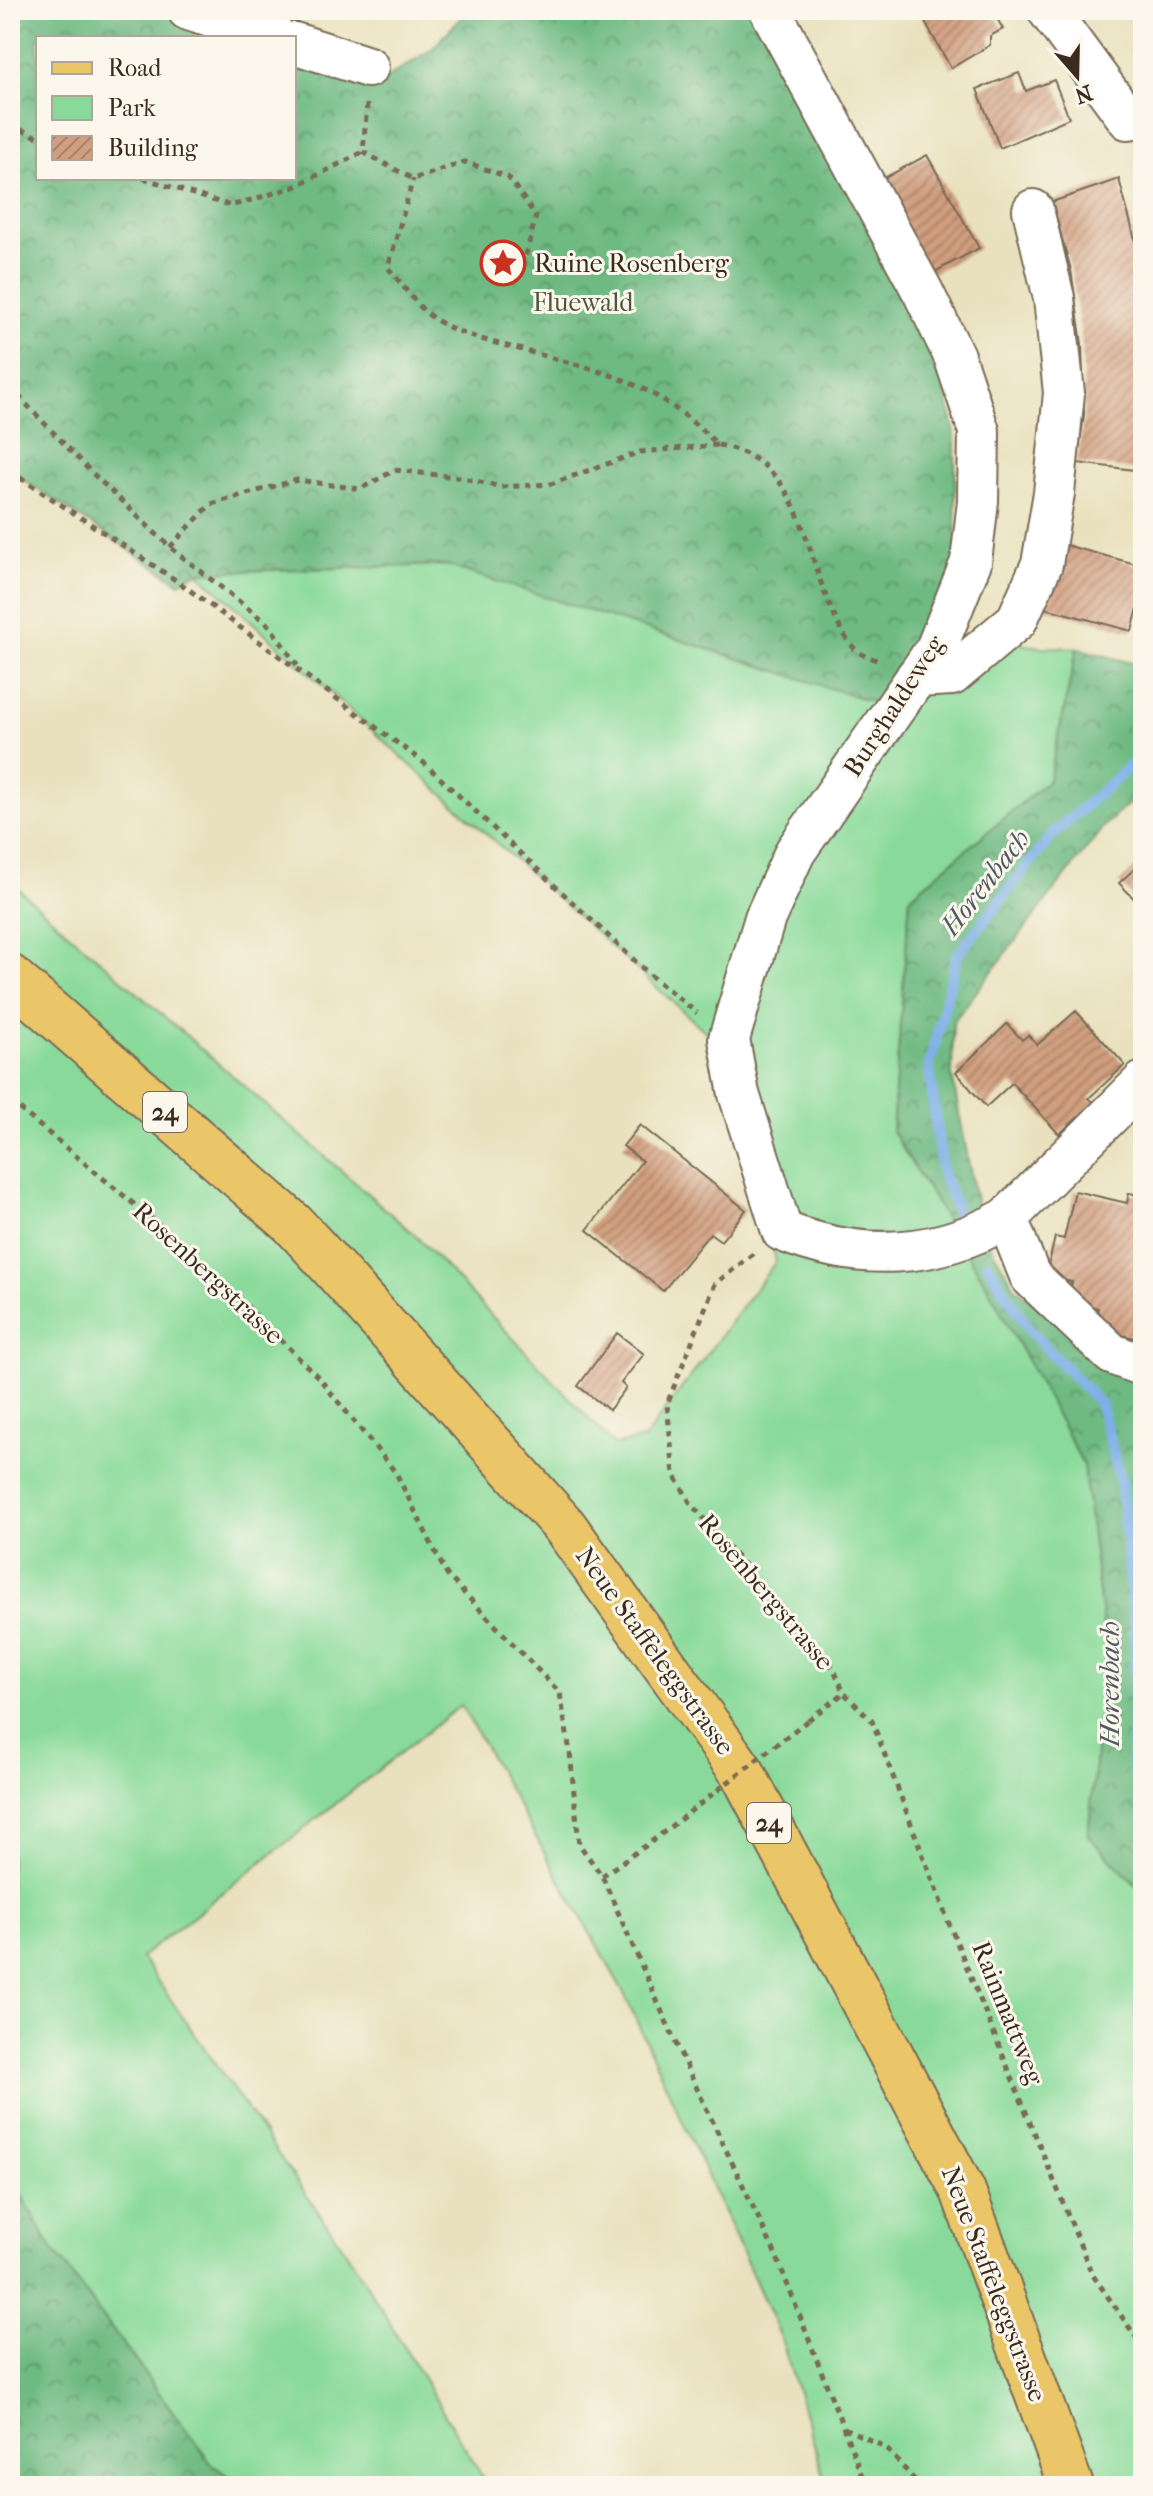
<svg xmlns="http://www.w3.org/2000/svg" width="1153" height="2496" viewBox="0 0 1153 2496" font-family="'IM FELL French Canon',serif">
<defs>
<pattern id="forest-crowns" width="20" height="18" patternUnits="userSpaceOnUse" patternTransform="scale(2)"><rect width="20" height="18" fill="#6eba82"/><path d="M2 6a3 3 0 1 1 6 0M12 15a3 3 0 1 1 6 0" fill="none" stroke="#5c976a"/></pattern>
<pattern id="building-hatch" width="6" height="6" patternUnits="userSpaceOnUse" patternTransform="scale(2)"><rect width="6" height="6" fill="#d19e7f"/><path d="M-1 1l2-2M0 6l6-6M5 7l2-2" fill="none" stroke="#ab8167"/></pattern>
</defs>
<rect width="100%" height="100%" fill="#fbf7ec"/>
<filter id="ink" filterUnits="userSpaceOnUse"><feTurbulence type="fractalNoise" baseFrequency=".0125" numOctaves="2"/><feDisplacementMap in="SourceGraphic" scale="16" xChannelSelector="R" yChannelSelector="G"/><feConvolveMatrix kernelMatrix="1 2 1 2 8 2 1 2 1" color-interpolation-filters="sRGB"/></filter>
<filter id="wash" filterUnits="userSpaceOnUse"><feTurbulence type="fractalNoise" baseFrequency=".006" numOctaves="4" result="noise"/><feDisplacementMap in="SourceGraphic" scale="32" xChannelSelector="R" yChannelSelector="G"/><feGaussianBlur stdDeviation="1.8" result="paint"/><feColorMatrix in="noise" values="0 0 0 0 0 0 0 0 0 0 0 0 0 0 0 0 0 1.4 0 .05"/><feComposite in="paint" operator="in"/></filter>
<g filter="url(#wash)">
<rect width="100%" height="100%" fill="#e9e1bd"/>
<polygon fill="#89da9a" stroke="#62825c" stroke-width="2" points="446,565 883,705 933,631 1041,647 1077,648 1049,780 910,897 892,1131 987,1286 1083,1464 1106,1650 1088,1836 1143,1892 1143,2486 827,2486 780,2335 623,1991 461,1705 141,1957 353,2262 488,2486 242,2486 210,2462 49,2244 10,2175 10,882 416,1236 614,1445 644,1439 776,1261 717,1042 197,572"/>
<g fill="url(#forest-crowns)" stroke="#547250" stroke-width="2">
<polygon points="10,10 161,10 249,38 38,38 38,178 294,178 294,53 382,81 432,49 468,10 753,10 936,344 955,434 956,565 933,631 883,705 446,565 197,572 180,583 10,471"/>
<polygon points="1077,648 1143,666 1143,791 1104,826 953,1022 952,1076 982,1232 1015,1287 1143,1389 1143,1892 1088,1836 1106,1650 1083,1464 987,1286 892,1131 910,897 1049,780"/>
<polygon points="10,2175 49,2244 210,2462 242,2486 10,2486"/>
</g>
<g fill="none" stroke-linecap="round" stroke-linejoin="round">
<g stroke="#7eafe9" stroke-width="11">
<polyline points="959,1217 942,1172 929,1067 957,955 1054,833 1143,755"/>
<polyline points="987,1264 1031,1332 1100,1404 1121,1482 1136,1635 1133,1762 1143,1812"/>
</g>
</g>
<g id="blocks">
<g fill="url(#building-hatch)">
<polygon points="918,10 992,10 1003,29 990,36 990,45 951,68"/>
<polygon points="1019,73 1026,91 1054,80 1069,118 1000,148 977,89"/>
<polygon points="927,155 979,248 931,274 879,181"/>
<polygon points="1119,179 1143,270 1143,471 1077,463 1084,415 1082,344 1071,270 1052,202"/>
<polygon points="1054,542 1143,566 1143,589 1132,631 1037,606"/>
<polygon points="1143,861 1143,908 1119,883"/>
<polygon points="1076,1011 1125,1065 1089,1098 1094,1103 1059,1134 1012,1083 986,1107 956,1072 1007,1024 1022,1040 1028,1035 1037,1045"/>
<polygon points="640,1125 746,1210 721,1241 710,1233 663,1291 587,1230 642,1161 623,1146"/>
<polygon points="1075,1191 1127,1203 1129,1193 1143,1196 1143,1340 1093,1328 1098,1308 1068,1301 1072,1282 1046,1276 1055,1237 1064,1239"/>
<polygon points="617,1333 644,1354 621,1383 626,1388 609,1410 578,1386"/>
</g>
</g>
</g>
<g filter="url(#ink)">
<use href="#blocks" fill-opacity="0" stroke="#786a56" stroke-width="2"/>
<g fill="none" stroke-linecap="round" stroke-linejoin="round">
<g stroke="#786a56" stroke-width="44">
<g id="minor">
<polyline points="188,10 277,38"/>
<path d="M770,10l153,282 31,64 25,75 -1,70 -7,61 -35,87 -141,203 -30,66 -36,121 10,55 43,137c77,31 153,28 225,-13l136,-136"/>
<polyline points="1048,10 1128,119 1143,117"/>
<polyline points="294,43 368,67"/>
<polyline points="916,677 952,675 1017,620 1042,564 1054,493 1064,393 1054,298 1033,210"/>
<polyline points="1007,1218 1030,1276 1112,1354 1143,1366"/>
</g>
</g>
<g stroke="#786a56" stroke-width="48">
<polyline id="major" points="10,977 292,1223 317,1250 565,1527 742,1772 963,2191 1071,2486"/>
</g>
<g stroke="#786a56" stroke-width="5" stroke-dasharray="6 6" stroke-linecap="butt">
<polyline points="367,104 363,152 413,179 465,162 508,177 536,216 524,262"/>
<polyline points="10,125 38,137"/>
<polyline points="143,178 231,206 294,187 363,152"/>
<polyline points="10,387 90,471 170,547 269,625 299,668"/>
<path d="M718,445c82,15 84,97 112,161 7,16 15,36 30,47 6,4 15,6 22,9"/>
<polyline points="10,471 180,583 423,762 650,975 697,1013"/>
<path d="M170,547l41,-43 86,-24 63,9 35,-19 69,8 37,9 50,-3 89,-32 78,-7c-68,-67 -112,-72 -199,-96 -28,-7 -62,-15 -86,-31 -17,-12 -31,-35 -45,-50l25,-89"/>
<polyline points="10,1101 194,1254 319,1378 396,1473 447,1575 560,1693 570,1752 579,1844 602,1876 681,2055 776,2255 866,2486"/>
<polyline points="753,1254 715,1284 667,1404 674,1474 691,1504 833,1667 844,1693 872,1721 948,1921 1092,2274 1143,2347"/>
<polyline points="808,1720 844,1693"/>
<polyline points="602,1876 651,1842"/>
<polyline points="844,2428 885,2447 920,2486"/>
</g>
<use href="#minor" stroke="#fff" stroke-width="40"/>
<use href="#major" stroke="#ebc669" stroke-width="44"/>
<polyline stroke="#786a56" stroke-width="5" stroke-dasharray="6 6" stroke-linecap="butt" points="651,1842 808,1720"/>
</g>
</g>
<defs>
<g id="sight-ring" transform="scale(2.3)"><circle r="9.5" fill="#fbf7ec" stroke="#c8321e" stroke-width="1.5"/><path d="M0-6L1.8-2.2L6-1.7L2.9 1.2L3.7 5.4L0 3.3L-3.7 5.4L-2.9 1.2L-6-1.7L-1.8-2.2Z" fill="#c8321e"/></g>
</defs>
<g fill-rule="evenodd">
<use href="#sight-ring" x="503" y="263"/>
</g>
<g text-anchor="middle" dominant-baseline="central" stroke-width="6" stroke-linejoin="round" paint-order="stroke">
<g fill="#fbf7ec" stroke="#75685c" stroke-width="2">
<rect x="143" y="1092" width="44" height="40" rx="6"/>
<rect x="747" y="1803" width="44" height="40" rx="6"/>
</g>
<g font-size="24" font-weight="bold" fill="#3b2a1e">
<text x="165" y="1112">24</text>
<text x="769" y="1823">24</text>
</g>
<g font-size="26" fill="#3b2a1e" stroke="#fbf7ec" text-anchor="start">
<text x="534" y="263">Ruine Rosenberg</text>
</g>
<g font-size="26" fill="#4e563d" stroke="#fbf7ec">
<text x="583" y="302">Fluewald</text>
</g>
<g font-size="26" fill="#3b2a1e" stroke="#fbf7ec">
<text transform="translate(894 706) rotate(-57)">Burghaldeweg</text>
<text transform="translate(208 1273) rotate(43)">Rosenbergstrasse</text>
<text transform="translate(766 1592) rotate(50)">Rosenbergstrasse</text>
<text transform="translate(655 1651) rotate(54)">Neue Staffeleggstrasse</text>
<text transform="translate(1008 2013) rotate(68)">Rainmattweg</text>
<text transform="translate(994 2284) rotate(69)">Neue Staffeleggstrasse</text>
</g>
<g font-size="28" font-style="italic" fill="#525965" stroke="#fbf7ec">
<text transform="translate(985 882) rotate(-52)">Horenbach</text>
<text transform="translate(1109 1684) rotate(-90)">Horenbach</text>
</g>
</g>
<rect width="1153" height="2496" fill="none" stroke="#fbf7ec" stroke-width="40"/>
<rect x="36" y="36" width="260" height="144" fill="#fbf7ec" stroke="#aea59a" stroke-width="2"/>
<rect x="52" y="62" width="40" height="12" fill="#ebc669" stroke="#aea59a" stroke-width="2"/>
<text x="108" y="76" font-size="24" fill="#3b2a1e">Road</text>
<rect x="52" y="96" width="40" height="24" fill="#89da9a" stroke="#aea59a" stroke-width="2"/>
<text x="108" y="116" font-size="24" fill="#3b2a1e">Park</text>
<rect x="52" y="136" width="40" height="24" fill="url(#building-hatch)" stroke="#aea59a" stroke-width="2"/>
<text x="108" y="156" font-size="24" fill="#3b2a1e">Building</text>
<g transform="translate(1077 76) rotate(160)" stroke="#fbf7ec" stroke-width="6" paint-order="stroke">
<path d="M0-6L14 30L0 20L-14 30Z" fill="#3b2a1e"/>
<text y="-12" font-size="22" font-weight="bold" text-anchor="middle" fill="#3b2a1e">N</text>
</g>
</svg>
